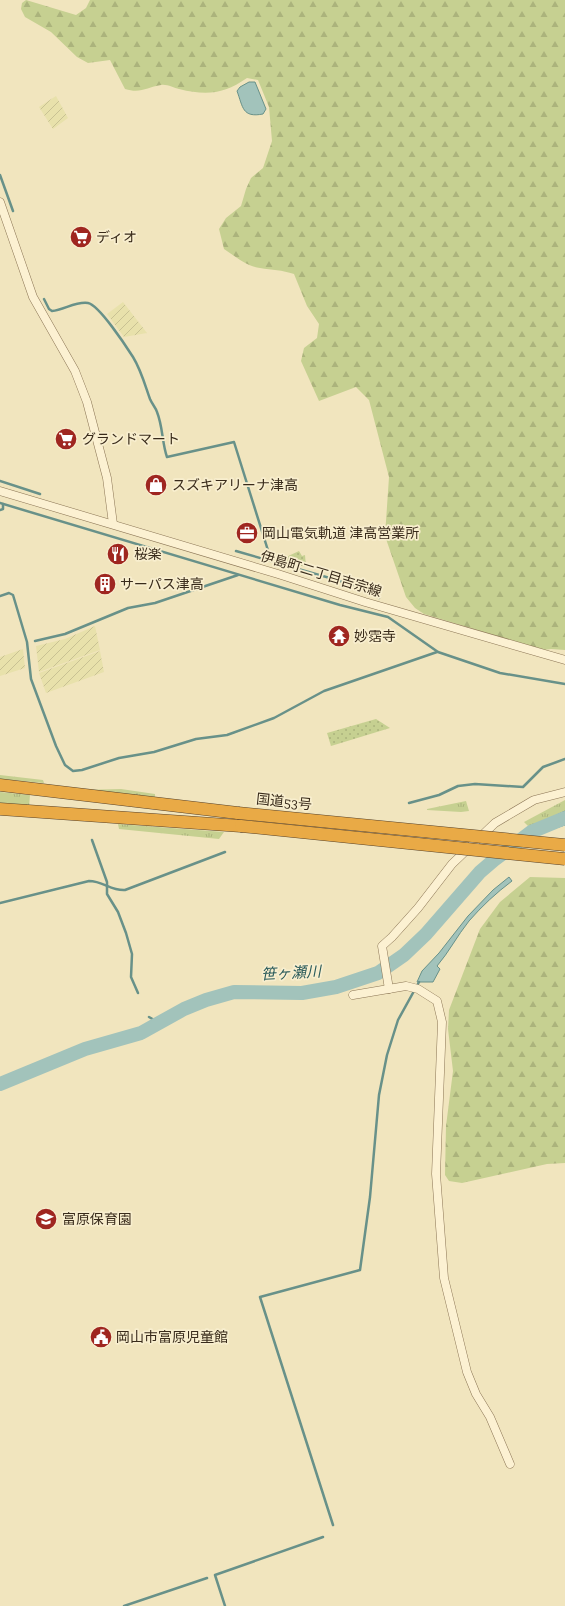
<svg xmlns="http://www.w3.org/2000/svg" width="565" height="1606" viewBox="0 0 565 1606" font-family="'Zilla Slab','Noto Sans JP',serif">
<defs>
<pattern id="farmland-furrows" width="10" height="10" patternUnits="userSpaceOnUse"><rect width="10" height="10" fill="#e8e1ab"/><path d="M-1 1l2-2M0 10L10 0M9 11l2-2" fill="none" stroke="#c8c193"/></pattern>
<pattern id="grass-tufts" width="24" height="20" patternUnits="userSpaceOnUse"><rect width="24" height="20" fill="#c6d091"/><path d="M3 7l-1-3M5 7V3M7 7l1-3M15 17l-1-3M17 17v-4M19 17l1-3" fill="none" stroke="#abb37c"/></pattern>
<pattern id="forest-firs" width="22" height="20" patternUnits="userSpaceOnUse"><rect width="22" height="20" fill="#c6d091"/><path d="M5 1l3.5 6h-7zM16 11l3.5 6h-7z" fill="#abb37c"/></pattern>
<pattern id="park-dots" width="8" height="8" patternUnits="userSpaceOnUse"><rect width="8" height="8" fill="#c6d091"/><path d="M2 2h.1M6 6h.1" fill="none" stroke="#abb37c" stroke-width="1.8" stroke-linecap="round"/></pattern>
</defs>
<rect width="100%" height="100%" fill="#f1e5be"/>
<g fill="url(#farmland-furrows)">
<polygon points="56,96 68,118 53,129 39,107"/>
<polygon points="123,302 147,333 124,337 107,314"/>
<polygon points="95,626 100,650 39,672 36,646 65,639"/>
<polygon points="23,649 25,668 0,676 0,657"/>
<polygon points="100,651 104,672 46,693 39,673"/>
</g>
<g fill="url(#grass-tufts)">
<polygon points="0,775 43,780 44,783 0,779"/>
<polygon points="121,789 155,794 155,798 81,790"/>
<polygon points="0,792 30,795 29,807 0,804"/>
<polygon points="565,800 565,811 529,827 524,822"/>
<polygon points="466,801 469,811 461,812 427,810 427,809"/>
<polygon points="118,824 224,832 219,839 119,829"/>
</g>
<g fill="url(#forest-firs)">
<path d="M26,0l50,15 10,-7 4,-8h475v650l-14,-1 -8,1 -119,-36 -9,-6 -9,-11 -21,-61 4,-59 -20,-77 -13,-13 -37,14 -18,-40 3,-13 13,-10 2,-14 -12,-18 -13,-32c-12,-4 -22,-4 -34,-6 -14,-2 -25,-12 -36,-19l-5,-20 7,-11 15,-12 5,-17 5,-11 12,-10 9,-27 -3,-34 -11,-27 -11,-2c-23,16 -40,18 -68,11 -5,-1 -12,-5 -18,-4 -14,2 -20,9 -36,4l-15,-29 -22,3 -11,-6 -26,-25 -26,-15 -4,-8 1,-6z"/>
<polygon points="530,877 565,878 565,1163 547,1164 462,1183 449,1181 445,1175 446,1126 453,1071 448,1029 449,1010 480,929 500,902"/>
</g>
<g fill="url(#park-dots)">
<polygon points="299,551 302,556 305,555 306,567 285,561 284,558"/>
<polygon points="376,719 390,728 331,746 327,733"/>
</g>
<g fill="#a2c3bb" stroke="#689189">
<path d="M249,82h6l11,27 -3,5c-21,4 -20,-7 -26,-23l3,-4z"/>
<polygon points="565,811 565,825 541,833 521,832"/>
<path d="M509,877l3,4c-16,12 -30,25 -43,40 -12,15 -20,31 -32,45l3,3 -7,13h-16l5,-11 17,-18 29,-37 25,-26z"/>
</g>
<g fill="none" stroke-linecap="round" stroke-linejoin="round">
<g stroke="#689189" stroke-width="2.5">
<polyline points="0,175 13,211"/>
<path d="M44,299l5,10 3,2c12,-1 24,-10 36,-8 11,2 38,43 45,54 8,13 12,28 17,42 2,5 6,9 7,13 6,15 5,31 10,45l67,-15 37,118"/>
<polyline points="0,481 40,494"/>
<polyline points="0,503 340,605 388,617 438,652 500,673 565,684"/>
<polyline points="0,510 3,509 3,504"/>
<polyline points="236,551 375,591 379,598"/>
<polyline points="0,596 9,593 13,595 27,642 31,679 56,746 65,765 73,771 82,770 119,758 154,752 196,739 227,735 274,718 324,691 437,652"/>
<polyline points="35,641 65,634 128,608 155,603 238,575"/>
<polyline points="409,803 439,795 458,786 475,784 523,787 543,767 565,759"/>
<polyline points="92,840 107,882 107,894 118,912 126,933 132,954 131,977 138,993"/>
<path d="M0,903l89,-22c14,0 22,10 36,9l100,-38"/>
<polyline points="149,1017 159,1023"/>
<polyline points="333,1525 260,1297 360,1270 370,1197 379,1095 387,1055 398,1020 419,982"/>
<polyline points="124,1606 207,1578"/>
<polyline points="225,1606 215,1575 323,1537"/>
</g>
<polyline stroke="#a2c3bb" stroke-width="14" points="0,1084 85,1049 141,1033 184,1009 206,1000 234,992 302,993 336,987 378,973 404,955 426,934 480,872 494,860 531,832 565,818"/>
<g stroke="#8b7555" stroke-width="9">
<g id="minor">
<polyline points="0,202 33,297 75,371 87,402 107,478 113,524"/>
<polyline points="0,491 278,574 365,602 565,660"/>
<polyline points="389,989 382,946 392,937 418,908 452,864 495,823 534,800 565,792"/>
<polyline points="353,995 406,986 418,989 437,1001 442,1022 436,1174 444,1278 467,1372 476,1394 490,1417 510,1464"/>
</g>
</g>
<g stroke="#58422a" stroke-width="13">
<g id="highway">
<polyline points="0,785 238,813"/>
<polyline points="0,809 241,826"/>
</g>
</g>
<use href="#minor" stroke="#fcf1d2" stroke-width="8"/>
<use href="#highway" stroke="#e9aa46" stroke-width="12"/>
<g stroke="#58422a" stroke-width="13" stroke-linecap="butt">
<g id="highway-bridge">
<polyline points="238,813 565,845"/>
<polyline points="241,826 565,859"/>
</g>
</g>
<use href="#highway-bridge" stroke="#e9aa46" stroke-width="12"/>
</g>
<defs>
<g id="supermarket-disc" transform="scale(1.15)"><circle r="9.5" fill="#9f2620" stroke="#f8eece"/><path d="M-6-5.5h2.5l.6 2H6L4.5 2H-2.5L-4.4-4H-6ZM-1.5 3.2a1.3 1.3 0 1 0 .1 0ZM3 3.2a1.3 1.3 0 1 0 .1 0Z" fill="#fff"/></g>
<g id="shop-disc" transform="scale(1.15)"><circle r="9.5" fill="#9f2620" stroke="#f8eece"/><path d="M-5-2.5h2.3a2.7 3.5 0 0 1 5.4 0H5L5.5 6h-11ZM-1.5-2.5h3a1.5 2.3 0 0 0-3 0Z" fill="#fff"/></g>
<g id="office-disc" transform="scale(1.15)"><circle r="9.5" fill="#9f2620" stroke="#f8eece"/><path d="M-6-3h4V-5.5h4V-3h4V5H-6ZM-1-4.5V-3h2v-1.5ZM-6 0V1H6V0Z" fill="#fff"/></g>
<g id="restaurant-disc" transform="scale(1.15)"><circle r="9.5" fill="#9f2620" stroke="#f8eece"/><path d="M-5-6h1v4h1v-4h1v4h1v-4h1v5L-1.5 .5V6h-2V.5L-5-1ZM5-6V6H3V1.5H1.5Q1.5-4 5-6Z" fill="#fff"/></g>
<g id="building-disc" transform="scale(1.15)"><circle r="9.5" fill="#9f2620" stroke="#f8eece"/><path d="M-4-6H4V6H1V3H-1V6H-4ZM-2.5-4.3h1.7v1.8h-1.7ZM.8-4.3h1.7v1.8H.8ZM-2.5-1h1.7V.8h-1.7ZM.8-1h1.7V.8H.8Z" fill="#fff"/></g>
<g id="temple-disc" transform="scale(1.15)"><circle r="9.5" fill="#9f2620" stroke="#f8eece"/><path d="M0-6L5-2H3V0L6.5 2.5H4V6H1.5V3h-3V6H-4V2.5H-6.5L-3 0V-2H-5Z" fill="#fff"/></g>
<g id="school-disc" transform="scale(1.15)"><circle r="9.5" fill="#9f2620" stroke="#f8eece"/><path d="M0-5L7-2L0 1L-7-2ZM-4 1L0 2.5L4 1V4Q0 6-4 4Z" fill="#fff"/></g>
<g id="civic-disc" transform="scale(1.15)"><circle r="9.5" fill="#9f2620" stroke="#f8eece"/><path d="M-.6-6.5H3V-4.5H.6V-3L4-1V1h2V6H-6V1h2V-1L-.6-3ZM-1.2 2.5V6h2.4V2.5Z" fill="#fff"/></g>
</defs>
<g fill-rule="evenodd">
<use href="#supermarket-disc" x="81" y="237"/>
<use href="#supermarket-disc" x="66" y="439"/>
<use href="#shop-disc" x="156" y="485"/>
<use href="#office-disc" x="247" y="533"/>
<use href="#restaurant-disc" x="118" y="554"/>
<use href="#building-disc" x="105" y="584"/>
<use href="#temple-disc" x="339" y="636"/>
<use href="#school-disc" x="46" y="1219"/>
<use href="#civic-disc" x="101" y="1337"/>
</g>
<g text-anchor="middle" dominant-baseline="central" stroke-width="3.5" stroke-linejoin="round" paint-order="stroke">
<g font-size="14" fill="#392b1b" stroke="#f8eece" text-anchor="start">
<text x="96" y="237">ディオ</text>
<text x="82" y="439">グランドマート</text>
<text x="172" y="485">スズキアリーナ津高</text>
<text x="262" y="533">岡山電気軌道 津高営業所</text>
<text x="134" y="554">桜楽</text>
<text x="120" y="584">サーパス津高</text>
<text x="354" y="636">妙霑寺</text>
<text x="62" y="1219">富原保育園</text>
<text x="116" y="1337">岡山市富原児童館</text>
</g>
<g font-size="14" fill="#392b1b" stroke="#f8eece">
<text transform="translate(321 574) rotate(17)">伊島町二丁目吉宗線</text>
<text transform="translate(284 802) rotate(6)">国道53号</text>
</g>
<g font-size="15" font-style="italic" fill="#295a5a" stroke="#f8eece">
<text transform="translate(291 973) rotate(-3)">笹ヶ瀬川</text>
</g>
</g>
</svg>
